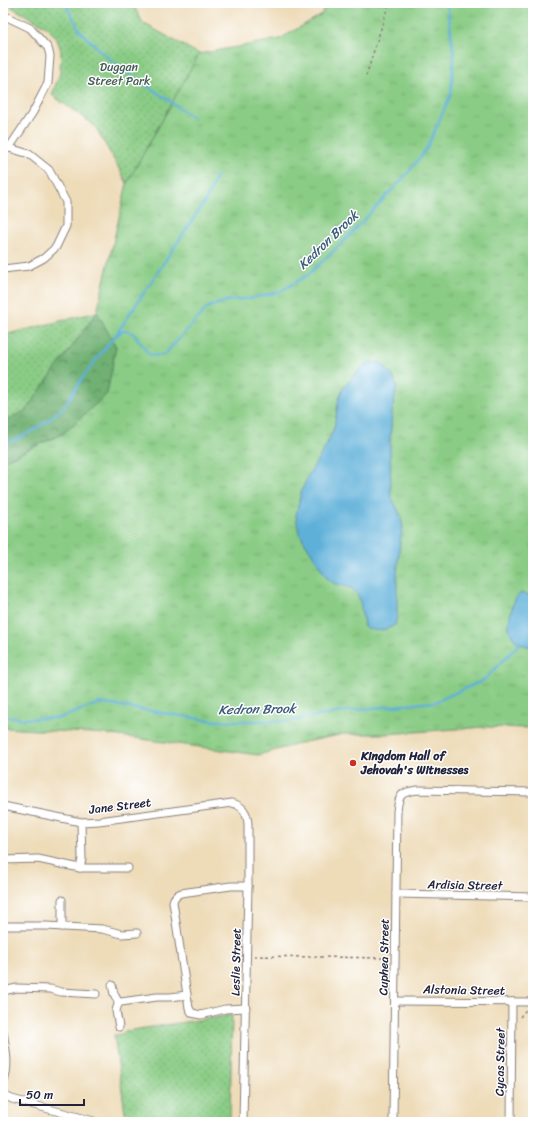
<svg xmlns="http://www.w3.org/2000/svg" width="536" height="1125" viewBox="0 0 536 1125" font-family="Sriracha,sans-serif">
<defs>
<pattern id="grass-tufts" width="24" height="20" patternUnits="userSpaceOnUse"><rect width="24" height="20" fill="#8acc85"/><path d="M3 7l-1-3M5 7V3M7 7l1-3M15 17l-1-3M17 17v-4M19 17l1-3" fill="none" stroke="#77af74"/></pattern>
<pattern id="forest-crowns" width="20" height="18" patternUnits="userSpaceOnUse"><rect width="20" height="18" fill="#6fb072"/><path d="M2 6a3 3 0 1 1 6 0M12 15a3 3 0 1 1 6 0" fill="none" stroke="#5b8f5f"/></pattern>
<pattern id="park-dots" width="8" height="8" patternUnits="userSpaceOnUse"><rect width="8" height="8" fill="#8acc85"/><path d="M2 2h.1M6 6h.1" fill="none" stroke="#77af74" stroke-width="1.8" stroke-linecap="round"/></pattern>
</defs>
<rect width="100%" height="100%" fill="#fff"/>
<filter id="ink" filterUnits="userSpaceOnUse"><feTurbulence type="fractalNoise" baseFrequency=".025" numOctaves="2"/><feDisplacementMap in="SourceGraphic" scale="8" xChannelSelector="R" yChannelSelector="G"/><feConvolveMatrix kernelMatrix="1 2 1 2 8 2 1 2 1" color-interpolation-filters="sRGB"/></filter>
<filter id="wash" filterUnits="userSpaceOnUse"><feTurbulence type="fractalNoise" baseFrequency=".012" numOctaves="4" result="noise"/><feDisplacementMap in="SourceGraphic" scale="16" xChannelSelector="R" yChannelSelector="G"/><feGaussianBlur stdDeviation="0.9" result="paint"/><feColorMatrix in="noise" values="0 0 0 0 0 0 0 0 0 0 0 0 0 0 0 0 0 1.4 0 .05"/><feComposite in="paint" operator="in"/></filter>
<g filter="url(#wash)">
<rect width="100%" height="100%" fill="#eedcb9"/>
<polygon fill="url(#grass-tufts)" stroke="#567760" points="327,3 533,3 533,728 485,727 386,734 344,734 305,742 258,755 105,734 3,728 3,461 64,433 116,347 97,312 127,183 199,54 280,39 322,14"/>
<polygon fill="url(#forest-crowns)" stroke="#486956" points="97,312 116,347 107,394 64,433 3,461 3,421 25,411"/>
<g fill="url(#park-dots)" stroke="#567760">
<polygon points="4,3 132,3 143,23 199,54 127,183 95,126 52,95 60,73 61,50 56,37 45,26"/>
<polygon points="97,312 25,411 3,421 3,334 12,333"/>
<polygon points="232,1015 230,1122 130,1122 126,1119 114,1035 122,1034 125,1031"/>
</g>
<g fill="#5eb0d9" stroke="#40698a">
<path d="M369,362l12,1 12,13 4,11 -5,26 -2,30 1,53 9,18 3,13 -3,14 -3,35v40l-2,9c-10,6 -22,8 -31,1l-4,-25 -3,-8 -6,-5 -10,-3 -6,-1 -8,-6 -28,-45 -3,-17 5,-24 8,-18 16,-26 9,-20 5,-30 4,-10 17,-19z"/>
<path d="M521,593l8,2 4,4v47c-11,2 -23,-7 -24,-19 -1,-5 3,-22 6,-27 1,-3 4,-5 6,-7z"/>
</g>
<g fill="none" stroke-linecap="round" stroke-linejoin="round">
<g stroke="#5eb0d9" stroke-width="2.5">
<polyline points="65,3 80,31 118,67 167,99 193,118"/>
<polyline points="117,333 208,197 216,176"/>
<path d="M3,444c24,-8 45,-21 62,-39 6,-8 11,-18 17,-26 7,-11 16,-21 24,-32 6,-7 11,-15 21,-17l7,4 15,20 8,2 8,-2 43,-47 22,-7 18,-1 31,-7 29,-17 36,-34 64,-68 19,-25 24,-54 3,-38 -7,-53"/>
<polyline points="3,716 23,719 60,718 100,703 214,721 289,721 353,710 435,702 484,680 519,644"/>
</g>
</g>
</g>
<g filter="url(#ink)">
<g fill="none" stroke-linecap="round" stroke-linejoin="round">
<g stroke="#887f7a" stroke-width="9">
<g id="street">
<polyline points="3,15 30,28 48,48 50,56 48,83 33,112 9,148"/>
<polyline points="3,146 29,154 49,170 66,202 66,226 56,247 44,258 29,266 3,269"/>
<path d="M3,806l78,16 18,-1 133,-18c11,3 15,9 16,21v62l-5,236"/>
<polyline points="3,860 38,859 80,868 128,868"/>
<polyline points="80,868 82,859 81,822"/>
<polyline points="396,894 533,897"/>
<polyline points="3,926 46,926 102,929 122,934 137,933"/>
<polyline points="62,927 62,900"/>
<polyline points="112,985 114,994 119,1003"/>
<polyline points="3,991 17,988 50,989 61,992 96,994"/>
<polyline points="395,1001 533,1002"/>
<path d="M246,1008l-21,1 -24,6 -9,-2 -3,-5 -16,-106c1,-5 3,-7 8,-9l50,-7h17"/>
<polyline points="119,1027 116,1011 118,1004 121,1002 157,997 170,997 187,995"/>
<path d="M3,1032c3,17 7,35 0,52"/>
<polyline points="3,1095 12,1099 97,1122"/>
<path d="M393,1122l4,-311c2,-17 4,-19 21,-21l115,2"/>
<polyline points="511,1122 512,1002"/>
</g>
</g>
<g stroke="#887f7a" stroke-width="1.5" stroke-dasharray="3 3" stroke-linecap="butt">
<polyline points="366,76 389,3"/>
<polyline points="254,956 387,958"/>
<polyline points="520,1017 523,1013 527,1009"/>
</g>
<use href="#street" stroke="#fff" stroke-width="7"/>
</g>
</g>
<circle fill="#c8321e" stroke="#fff" stroke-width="1.5" cx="353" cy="763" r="4"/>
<g text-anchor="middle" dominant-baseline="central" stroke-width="3" stroke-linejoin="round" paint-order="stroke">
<g font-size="12" fill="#465e55" stroke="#fff">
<text x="119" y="67">Duggan<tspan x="119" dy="14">Street Park</tspan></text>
</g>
<g font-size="12" font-weight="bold" fill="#22223b" stroke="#fff" text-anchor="start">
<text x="361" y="756">Kingdom Hall of<tspan x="361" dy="14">Jehovah's Witnesses</tspan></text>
</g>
<g font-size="12" fill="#22223b" stroke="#fff">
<text transform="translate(120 806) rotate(-7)">Jane Street</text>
<text transform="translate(465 885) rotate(1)">Ardisia Street</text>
<text transform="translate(384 957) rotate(-89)">Cuphea Street</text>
<text transform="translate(236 962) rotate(-89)">Leslie Street</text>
<text transform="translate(464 990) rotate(1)">Alstonia Street</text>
<text transform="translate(500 1062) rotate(-89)">Cycas Street</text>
</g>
<g font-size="13" font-style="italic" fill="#3a5b7a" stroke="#fff">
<text transform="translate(328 240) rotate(-44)">Kedron Brook</text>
<text transform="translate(257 709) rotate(-1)">Kedron Brook</text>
</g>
</g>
<rect width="536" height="1125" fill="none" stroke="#fff" stroke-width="16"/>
<path d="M20 1099v6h64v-6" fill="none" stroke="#22223b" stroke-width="2"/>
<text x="26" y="1099" font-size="12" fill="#22223b" stroke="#ffffff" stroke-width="3" paint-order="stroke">50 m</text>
</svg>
